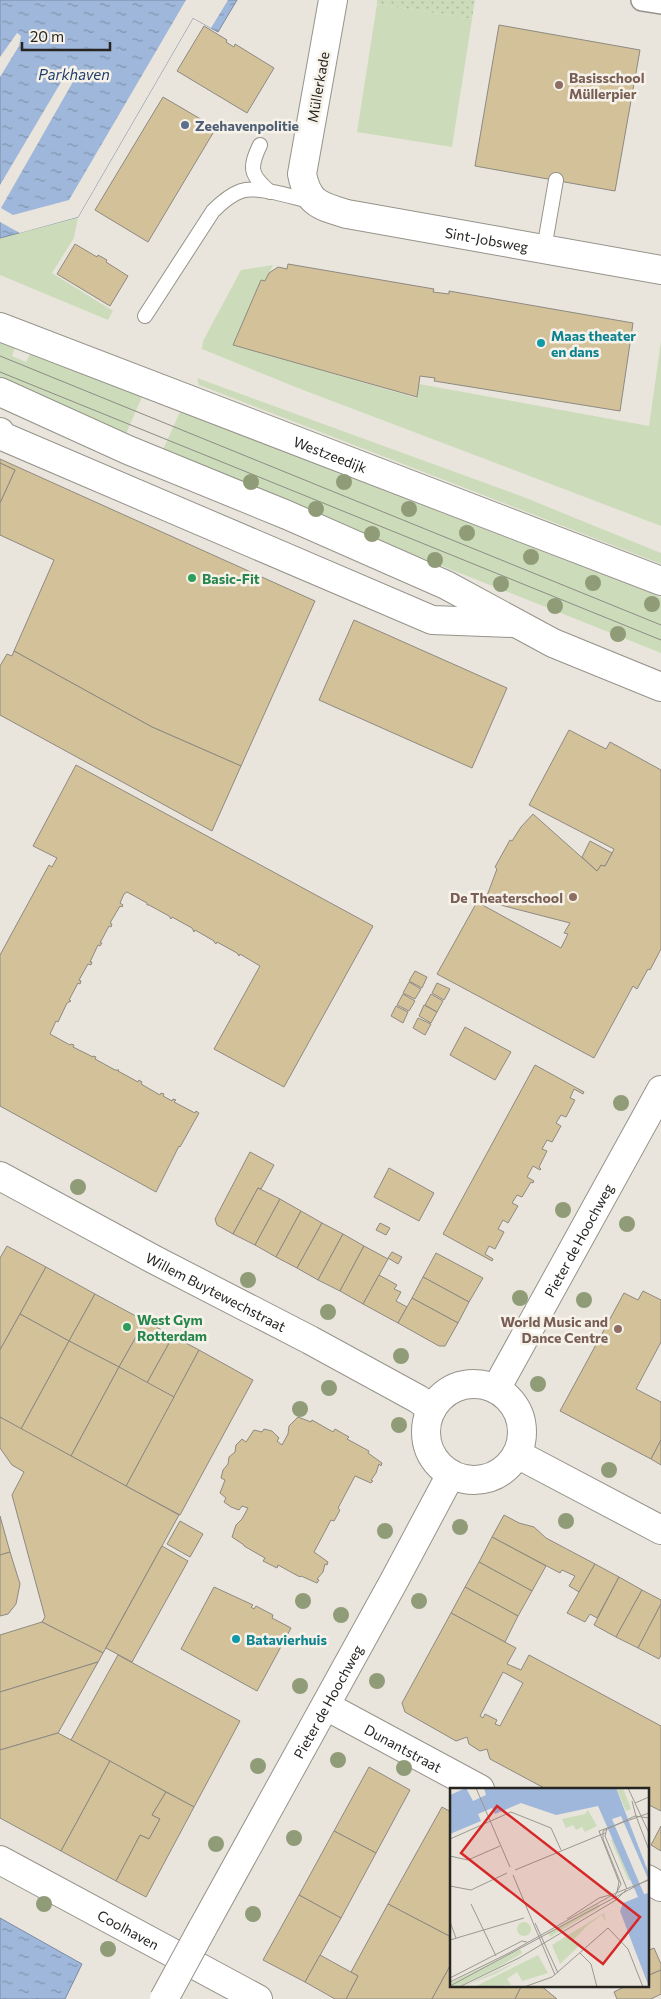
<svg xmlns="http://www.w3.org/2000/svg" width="661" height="1999" viewBox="0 0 661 1999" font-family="Commissioner,sans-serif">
<defs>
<pattern id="park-dots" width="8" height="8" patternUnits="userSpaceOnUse" patternTransform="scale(1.25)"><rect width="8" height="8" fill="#ccdcba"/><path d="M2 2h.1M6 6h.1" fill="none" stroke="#afbda0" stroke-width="1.8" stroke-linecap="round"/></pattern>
<pattern id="water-ripples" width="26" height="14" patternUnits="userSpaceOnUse" patternTransform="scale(1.25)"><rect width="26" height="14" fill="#9fb7da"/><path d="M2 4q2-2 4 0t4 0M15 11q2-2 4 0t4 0" fill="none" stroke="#8295b0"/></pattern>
</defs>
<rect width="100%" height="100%" fill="#e9e5dc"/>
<g fill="#ccdcba">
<polygon points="377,4 472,19 452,147 357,132"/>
<polygon points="78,217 74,238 52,273 113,311 108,320 0,275 0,238"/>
<polygon points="273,265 235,345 416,398 419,384 649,426 661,341 661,526 298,388 202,349 203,341 241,270"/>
<polygon points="0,342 15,348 12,356 26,362 30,354 142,397 125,436 0,380"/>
<polygon points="197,378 521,496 661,553 661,564 199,385"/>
<polygon points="180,412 661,597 661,653 161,454"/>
</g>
<polygon fill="url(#park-dots)" points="377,0 475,0 472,19 377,4"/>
<g fill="url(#water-ripples)" stroke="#7b8ba3">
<polygon points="0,0 237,0 218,32 193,18 78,217 0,238"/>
<polygon points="0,1918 82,1964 65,1999 0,1999"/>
</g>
<g fill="#e9e5dc">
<polygon points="186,0 228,0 211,28 193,18 78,217 20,233 0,222 0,185 70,67 74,65 77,67 78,73 1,208 13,215 69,200"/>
<polygon points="17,33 21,36 19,46 0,77 0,57"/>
</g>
<g fill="#d3c199" stroke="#8d8a82" fill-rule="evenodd">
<polygon points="499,25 640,50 615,191 475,166"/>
<polygon points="204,26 227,40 226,42 234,47 235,44 274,68 247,113 177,71"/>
<polygon points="163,97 216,128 148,242 95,210"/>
<polygon points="75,244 97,257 98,255 107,260 106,262 128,276 110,306 57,274"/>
<polygon points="288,264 434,289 433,292 449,294 449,291 633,323 620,411 434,381 435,378 420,376 417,397 233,345 261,280 265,281 269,273 278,267 287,269"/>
<polygon points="0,459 315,601 241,766 152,727 14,651 54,560 0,535 0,503 15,470 0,463"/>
<polygon points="0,463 15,470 0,503"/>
<polygon points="354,620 507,688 472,768 319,700"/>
<polygon points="14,651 152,727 241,766 212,831 0,715 0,666 7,654 12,656"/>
<polygon points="569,730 606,749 610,742 661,770 661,949 650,970 648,969 637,989 633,986 594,1058 437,974 477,902 561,948 568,934 564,933 570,923 485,901 497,869 495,867 510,840 512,841 521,827 533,814 597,871 601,865 605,866 612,853 614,849 529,805"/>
<polygon points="76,765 373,926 284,1087 214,1049 260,966 240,954 239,956 237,953 217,942 216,944 214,942 214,941 195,930 194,932 192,928 172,917 171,919 169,916 149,905 147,905 147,903 127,892 124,894 120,903 123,905 122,907 120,906 110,923 112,924 111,927 109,926 100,943 102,943 100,946 98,945 90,962 92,962 91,965 88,964 79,980 81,981 80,984 78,983 69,1000 71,1001 67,1003 58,1022 56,1021 50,1034 70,1045 71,1044 74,1045 73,1047 93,1057 93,1056 96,1057 95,1059 115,1070 119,1070 118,1071 138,1082 139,1080 142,1082 141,1084 160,1095 161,1093 164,1094 163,1096 172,1101 173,1099 176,1100 174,1102 195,1113 196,1111 199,1113 180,1147 179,1146 156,1192 0,1106 0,955 49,865 52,867 57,858 33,846"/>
<polygon points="590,841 612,853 605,866 601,865 597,871 582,857"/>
<polygon points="415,971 427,977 422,988 409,981"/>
<polygon points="409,982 421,989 415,999 403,993"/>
<polygon points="437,983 450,989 444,1000 432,993"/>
<polygon points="403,994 415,1001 409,1011 397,1005"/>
<polygon points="431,994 443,1001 437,1012 425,1005"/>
<polygon points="424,1005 437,1012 431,1023 419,1016"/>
<polygon points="396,1006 408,1012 403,1023 391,1016"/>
<polygon points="418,1018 431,1024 425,1035 413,1028"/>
<polygon points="465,1027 511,1052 495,1080 450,1055"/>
<polygon points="535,1065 584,1092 583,1094 574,1089 570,1098 575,1100 566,1117 561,1115 556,1123 561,1126 552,1142 547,1140 542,1149 547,1151 539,1167 541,1169 540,1170 533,1166 527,1177 534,1181 533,1183 531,1182 522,1197 517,1195 512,1203 518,1206 508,1223 503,1220 498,1229 504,1232 495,1249 489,1246 485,1254 493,1259 492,1261 443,1234"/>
<polygon points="250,1152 274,1165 261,1189 258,1188 233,1234 217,1225 215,1219"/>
<polygon points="389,1168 434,1193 419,1221 374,1197"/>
<polygon points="258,1188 280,1199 255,1245 233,1234"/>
<polygon points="280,1199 301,1211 276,1257 255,1245"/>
<polygon points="301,1211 322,1223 297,1268 276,1257"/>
<polygon points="322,1223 343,1234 318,1280 297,1268"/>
<polygon points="380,1223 390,1228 386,1235 376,1230"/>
<polygon points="343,1234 364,1246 340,1291 318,1280"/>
<polygon points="7,1246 46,1267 0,1350 0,1258"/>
<polygon points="364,1246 388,1259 363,1304 340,1291"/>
<polygon points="392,1252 402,1257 398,1264 388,1258"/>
<polygon points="436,1253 483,1278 469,1302 423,1277"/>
<polygon points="46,1267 95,1294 69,1341 20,1314"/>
<polygon points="379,1275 397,1285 394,1289 401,1292 396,1301 407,1307 398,1323 363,1304"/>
<polygon points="423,1277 469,1302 458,1323 412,1298"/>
<polygon points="643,1291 661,1300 661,1342 636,1389 661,1402 661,1440 651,1459 560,1411 624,1293 638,1300"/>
<polygon points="95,1294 145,1321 119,1367 69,1341"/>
<polygon points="412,1298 458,1323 445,1346 439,1346 398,1323"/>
<polygon points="20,1314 69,1341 21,1429 0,1417 0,1350"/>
<polygon points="145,1321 173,1336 147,1383 119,1367"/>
<polygon points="173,1336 199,1350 174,1397 147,1383"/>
<polygon points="69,1341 119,1367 71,1456 21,1429"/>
<polygon points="199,1350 253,1380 180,1515 126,1486"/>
<polygon points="119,1367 174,1397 126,1486 71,1456"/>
<polygon points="0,1417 179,1515 103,1653 42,1622 45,1617 12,1495 24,1472 12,1465 0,1448"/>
<polygon points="298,1417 311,1422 312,1420 333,1432 335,1429 349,1437 347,1439 369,1451 368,1453 382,1463 381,1466 379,1464 376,1473 371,1480 373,1481 371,1483 355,1476 338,1508 340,1510 334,1521 331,1520 314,1552 328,1562 327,1565 325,1564 323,1572 317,1579 319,1580 317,1583 301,1576 300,1577 278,1565 277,1568 263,1561 265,1558 244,1546 244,1545 232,1537 236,1525 242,1519 248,1508 242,1506 239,1510 231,1507 224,1502 226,1498 220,1493 225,1480 221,1478 223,1470 228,1464 229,1457 235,1452 236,1445 242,1439 246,1442 254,1430 262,1432 264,1429 272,1431 279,1438 277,1441 282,1445 288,1434 289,1426"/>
<polygon points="661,1440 661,1465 651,1459"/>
<polygon points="504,1515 519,1523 534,1527 546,1538 595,1564 579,1592 569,1586 575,1576 562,1570 560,1573 492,1537"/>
<polygon points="0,1516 10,1552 0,1555"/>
<polygon points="180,1521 203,1534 190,1557 167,1544"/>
<polygon points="492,1537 546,1566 532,1591 479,1562"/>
<polygon points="162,1546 188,1561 132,1662 106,1648"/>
<polygon points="10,1552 20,1584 16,1604 8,1614 0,1616 0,1555"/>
<polygon points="479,1562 532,1591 518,1616 465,1587"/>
<polygon points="595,1564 619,1577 597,1618 590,1614 585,1622 567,1613"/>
<polygon points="619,1577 642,1590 616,1637 594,1625"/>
<polygon points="214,1587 253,1605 251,1607 254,1609 256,1606 273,1615 272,1618 291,1628 257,1691 181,1649"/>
<polygon points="465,1587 518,1616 505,1642 451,1613"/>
<polygon points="642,1590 661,1600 661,1604 638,1648 616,1637"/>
<polygon points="661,1604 661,1655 659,1659 638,1648"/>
<path d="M451,1613l65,35 -9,16 14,6 8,-15 132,71v85l-14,-7v-15h-101l-56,-30 -3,-10 -7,2 -11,-7 -2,-7 -11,4 -51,-29 -3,-9zM503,1672l20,11 -23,43 -5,-2 2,-4 -12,-6 -2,4 -3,-2z"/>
<polygon points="42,1622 103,1653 98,1662 0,1692 0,1635"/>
<polygon points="118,1655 240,1721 194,1807 71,1740"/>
<polygon points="98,1662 58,1733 0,1750 0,1692"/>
<polygon points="58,1733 110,1761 61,1851 0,1818 0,1750"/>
<polygon points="110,1761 166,1792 152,1815 160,1819 149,1839 140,1835 116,1881 61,1851"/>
<polygon points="369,1767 410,1790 376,1853 334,1831"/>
<polygon points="166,1792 194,1807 146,1897 116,1881 140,1835 149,1839 160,1819 152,1815"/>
<polygon points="442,1807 451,1812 451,1937 388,1904"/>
<polygon points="661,1826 661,1851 651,1845"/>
<polygon points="334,1831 376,1853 341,1918 299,1895"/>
<polygon points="299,1895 341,1918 305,1982 263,1960"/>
<polygon points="388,1904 451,1937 451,1964 432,1999 346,1999 358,1976 351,1972"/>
<polygon points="654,1948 661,1964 661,1970 647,1976 647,1951"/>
<polygon points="320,1955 358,1976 346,1999 335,1999 305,1982"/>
<polygon points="451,1964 451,1985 522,1985 515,1999 432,1999"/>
<polygon points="661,1970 661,1994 651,1999 617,1999 614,1992 628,1985 647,1985 647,1976"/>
<polygon points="522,1985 540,1985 557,1999 515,1999"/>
</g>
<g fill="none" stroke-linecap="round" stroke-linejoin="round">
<g stroke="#96938b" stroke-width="16">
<g id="service">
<path d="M260,145c-11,23 -10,30 10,47"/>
<polyline points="544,249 556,180"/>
<path d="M145,316l68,-105c8,-8 17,-16 28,-20 17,-6 54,7 72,11"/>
</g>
</g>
<g stroke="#96938b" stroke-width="24">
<polyline id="pedestrian" points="642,0 661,3"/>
</g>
<g stroke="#96938b" stroke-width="30">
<g id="minor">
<path id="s1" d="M333,0l-31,174c6,30 18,32 45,40l314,56"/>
<polyline points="0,432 2,436 432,620 513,623"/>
<path id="s2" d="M0,1176l153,83 157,81 108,59 14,10"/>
<polyline points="517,1454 661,1530"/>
<path id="s3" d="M326,1706l154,83"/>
<path id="s4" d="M0,1860l258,139"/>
<polyline points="647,1879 661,1887"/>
</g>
</g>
<g stroke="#96938b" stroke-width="30">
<g id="tertiary">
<circle cx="474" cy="1432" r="48"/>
<path id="s5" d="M496,1389l165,-299"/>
<path id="s6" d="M202,1929l192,-348 57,-107"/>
</g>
</g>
<g stroke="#96938b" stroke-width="30">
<g id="secondary">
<path id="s7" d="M0,327l661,254"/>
<polyline points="0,392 128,450 287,515 446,585 553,643 661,687"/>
</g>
</g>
<use href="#service" stroke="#fff" stroke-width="14"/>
<use href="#pedestrian" stroke="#fff" stroke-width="21"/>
<use href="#minor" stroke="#fff" stroke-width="28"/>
<use href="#tertiary" stroke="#fff" stroke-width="28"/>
<use href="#secondary" stroke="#fff" stroke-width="28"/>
<g stroke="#8e8b85" stroke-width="1">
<polyline points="0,356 661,625"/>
<polyline points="0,372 661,640"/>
</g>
<g stroke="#96938b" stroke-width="30" stroke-linecap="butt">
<polyline id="tertiary-bridge" points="164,1999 202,1929"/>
</g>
<use href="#tertiary-bridge" stroke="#fff" stroke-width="28"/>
</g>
<g fill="#909c78">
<circle cx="251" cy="482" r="8"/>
<circle cx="344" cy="482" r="8"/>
<circle cx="316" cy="509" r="8"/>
<circle cx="409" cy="509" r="8"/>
<circle cx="467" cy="533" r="8"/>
<circle cx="372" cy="534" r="8"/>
<circle cx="531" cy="557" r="8"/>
<circle cx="435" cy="560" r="8"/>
<circle cx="593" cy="583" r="8"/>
<circle cx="501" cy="584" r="8"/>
<circle cx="652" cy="604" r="8"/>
<circle cx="555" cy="606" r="8"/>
<circle cx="618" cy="634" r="8"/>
<circle cx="621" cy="1103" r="8"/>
<circle cx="78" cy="1187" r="8"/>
<circle cx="563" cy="1210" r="8"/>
<circle cx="627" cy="1224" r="8"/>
<circle cx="248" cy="1280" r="8"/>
<circle cx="520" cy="1298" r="8"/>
<circle cx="584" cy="1300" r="8"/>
<circle cx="328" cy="1312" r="8"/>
<circle cx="401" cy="1356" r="8"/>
<circle cx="538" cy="1384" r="8"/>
<circle cx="329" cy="1388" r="8"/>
<circle cx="300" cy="1409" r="8"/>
<circle cx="399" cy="1425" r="8"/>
<circle cx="609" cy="1470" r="8"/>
<circle cx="566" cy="1521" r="8"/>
<circle cx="460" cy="1527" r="8"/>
<circle cx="385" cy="1531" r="8"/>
<circle cx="303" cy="1601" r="8"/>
<circle cx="419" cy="1601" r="8"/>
<circle cx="341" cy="1615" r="8"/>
<circle cx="377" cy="1681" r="8"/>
<circle cx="300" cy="1686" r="8"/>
<circle cx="338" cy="1760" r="8"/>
<circle cx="258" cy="1766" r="8"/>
<circle cx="404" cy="1768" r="8"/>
<circle cx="294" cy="1838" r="8"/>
<circle cx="216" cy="1844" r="8"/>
<circle cx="44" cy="1904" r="8"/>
<circle cx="253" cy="1914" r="8"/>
<circle cx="108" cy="1949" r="8"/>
</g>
<g fill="#8d6e63" stroke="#f6f2e9" stroke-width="2">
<circle cx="559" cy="85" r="5"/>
<circle cx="573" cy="897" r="5"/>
<circle cx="618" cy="1329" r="5"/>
</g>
<circle fill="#5c6f8a" stroke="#f6f2e9" stroke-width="2" cx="185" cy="125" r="5"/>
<g fill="#0f9aa8" stroke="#f6f2e9" stroke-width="2">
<circle cx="541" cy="343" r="5"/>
<circle cx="236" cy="1639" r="5"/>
</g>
<g fill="#2e9e5b" stroke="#f6f2e9" stroke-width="2">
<circle cx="192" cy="578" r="5"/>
<circle cx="127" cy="1327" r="5"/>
</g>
<g text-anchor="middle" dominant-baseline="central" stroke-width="5" stroke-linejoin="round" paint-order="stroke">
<g font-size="14" font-weight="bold" fill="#785e54" stroke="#f6f2e9" text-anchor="end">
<text x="569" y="77" text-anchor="start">Basisschool<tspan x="569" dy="16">Müllerpier</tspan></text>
<text x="563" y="897">De Theaterschool</text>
<text x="608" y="1321">World Music and<tspan x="608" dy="16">Dance Centre</tspan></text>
</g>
<g font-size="14" fill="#272522" stroke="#f6f2e9">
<text transform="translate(318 87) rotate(-80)">Müllerkade</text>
<text stroke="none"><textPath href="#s1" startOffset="384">Sint-Jobsweg</textPath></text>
<text stroke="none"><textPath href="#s7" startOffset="354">Westzeedijk</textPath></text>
<text stroke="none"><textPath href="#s5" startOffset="170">Pieter de Hoochweg</textPath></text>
<text stroke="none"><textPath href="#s2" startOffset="245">Willem Buytewechstraat</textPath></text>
<text stroke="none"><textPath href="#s6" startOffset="260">Pieter de Hoochweg</textPath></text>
<text stroke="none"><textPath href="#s3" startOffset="88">Dunantstraat</textPath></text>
<text stroke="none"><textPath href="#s4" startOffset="146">Coolhaven</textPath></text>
</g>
<g font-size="14" font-weight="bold" fill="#4e5e75" stroke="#f6f2e9" text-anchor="start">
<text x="195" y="125">Zeehavenpolitie</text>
</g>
<g font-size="14" font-weight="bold" fill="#0d838f" stroke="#f6f2e9" text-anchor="start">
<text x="551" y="335">Maas theater<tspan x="551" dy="16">en dans</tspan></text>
<text x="246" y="1639">Batavierhuis</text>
</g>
<g font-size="14" font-weight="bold" fill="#27864d" stroke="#f6f2e9" text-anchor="start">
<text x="202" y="578">Basic-Fit</text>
<text x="137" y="1319">West Gym<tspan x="137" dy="16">Rotterdam</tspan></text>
</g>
<g font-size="15" font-style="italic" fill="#203e6b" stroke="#f6f2e9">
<text x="74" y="74">Parkhaven</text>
</g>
</g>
<g transform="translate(450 1788)">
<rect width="199" height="199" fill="#e9e5dc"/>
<path d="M164,50l17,41 -3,1 -17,-40zM148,116l2,3 -50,30 -2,-4zM154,125l2,9 -4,-7 -14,10 -15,15 6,6 -19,18 -8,-19zM67 141a7 7 0 1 1 14 0a7 7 0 1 1-14 0ZM70,161l2,4 -25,15 -40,19h-7v-4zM85,164l-40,22 -33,13 54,-25z" fill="#ccdcba"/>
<path d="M166,0h7l8,21 -5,2zM138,22l9,16 -12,6 -3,-5 -6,3 -3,-5 -7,3 -4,-9 23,-5zM88,167l10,18 -26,8 -5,-9 -10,7 4,6 -37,2z" fill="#ccdcba"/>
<path d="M16,0l7,13 13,-6 -2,-7h132l33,86v7l-28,-65 -9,3 32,75 5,-1v94l-29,-76 3,-8 15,-6 -40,-91 -42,9 -35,-12 -26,11 -3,-6 -14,6 3,7 -31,13v-39z" fill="#9fb7da"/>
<path fill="none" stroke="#9b9892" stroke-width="1" d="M26,0l34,79M178,0l21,45M182,13l4,15M185,15l14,-6M186,28l13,34M157,40l-2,8 22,53M0,51l61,-27 40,16 10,22M0,68l18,4 32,-14M65,82l90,-37M63,87l42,100M0,98l21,4 36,-17M167,104l2,-10 -20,-51 50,-18M165,108l6,-12 -18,-45v-8l32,-15 14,2M21,116l25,52M117,131l32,-21 14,-4M0,134l6,16M85,135l23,50M0,152l74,-22M130,165l11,11 6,23M0,190l72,-37 5,1M0,194l59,-29 107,-60 33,-13M0,198l199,-107M9,199l60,-29 97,-58 10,-10M74,199l28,-10 56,-49 20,21 15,38"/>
<path fill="#d62828" fill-opacity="0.15" stroke="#d62828" stroke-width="2.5" d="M47,18l143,111 -37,47 -142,-111z"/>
<rect width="199" height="199" fill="none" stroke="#272522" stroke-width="2.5"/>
</g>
<path d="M22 42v8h88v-8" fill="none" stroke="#272522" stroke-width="2.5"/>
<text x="30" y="42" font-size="15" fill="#272522" stroke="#f6f2e9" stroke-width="4" paint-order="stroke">20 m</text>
</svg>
